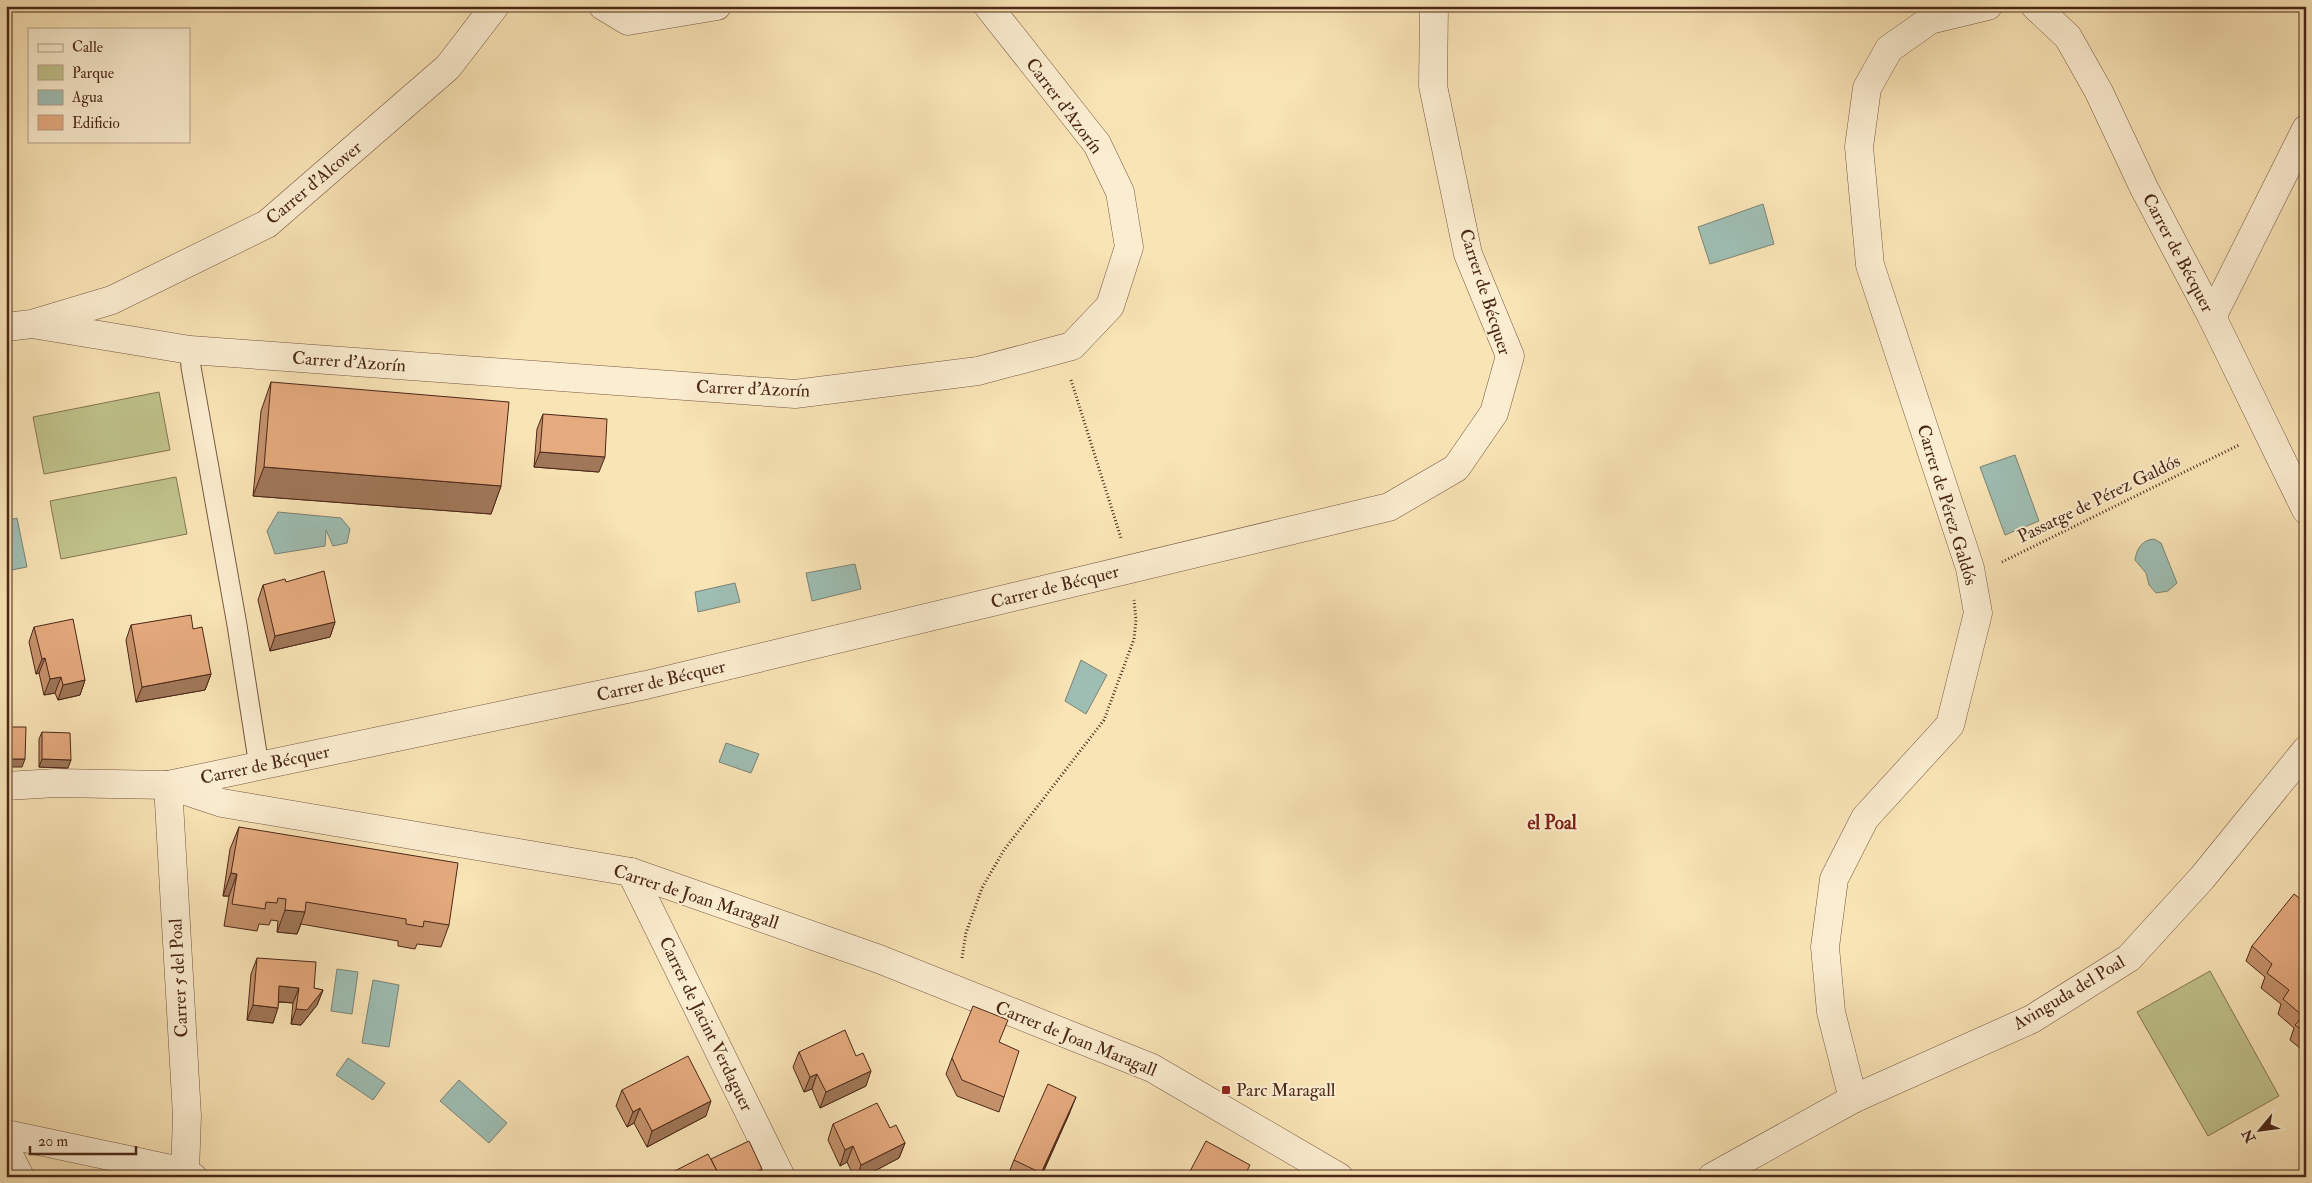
<svg xmlns="http://www.w3.org/2000/svg" width="2312" height="1183" viewBox="0 0 2312 1183" font-family="'IM FELL Double Pica',serif">
<rect width="100%" height="100%" fill="#f9e4b6"/>
<filter id="stains"><feTurbulence type="fractalNoise" baseFrequency=".004" numOctaves="4"/><feColorMatrix values="0 0 0 0 .2 0 0 0 0 .09 0 0 0 0 .02 0 0 0 .5 -.17"/></filter>
<radialGradient id="worn" r=".72"><stop offset=".6" stop-color="#630" stop-opacity="0"/><stop offset="1" stop-color="#630" stop-opacity=".3"/></radialGradient>
<g fill="#c0c38c" stroke="#867552">
<polygon points="159,392 170,450 44,474 33,417"/>
<polygon points="176,477 187,534 61,559 50,501"/>
<polygon points="2210,971 2279,1096 2208,1136 2137,1012"/>
</g>
<g fill="#9ebeb3" stroke="#7d8275">
<polygon points="1763,204 1774,244 1710,264 1698,227"/>
<polygon points="2015,455 2039,521 2005,535 1980,467"/>
<polygon points="278,512 341,518 350,529 347,543 333,546 326,530 325,546 275,554 267,531"/>
<polygon points="17,518 27,567 6,571 6,521"/>
<path d="M2154,539l7,4 16,40 -9,8 -12,2 -7,-8 -3,-12 -11,-13c2,-12 7,-20 19,-21z"/>
<polygon points="855,564 861,589 812,601 806,573"/>
<polygon points="735,583 740,602 698,612 695,592"/>
<polygon points="1081,660 1107,675 1086,714 1065,701"/>
<polygon points="726,743 759,754 751,773 719,762"/>
<polygon points="337,969 358,972 352,1014 331,1011"/>
<polygon points="373,980 399,985 389,1047 362,1043"/>
<polygon points="348,1058 385,1083 373,1100 336,1075"/>
<polygon points="459,1080 507,1123 489,1143 440,1101"/>
</g>
<g fill="none" stroke-linecap="round" stroke-linejoin="round">
<g stroke="#765640" stroke-width="21">
<polyline id="service" points="190,350 191,367 237,625 259,766"/>
</g>
<g stroke="#765640" stroke-width="29">
<g id="minor">
<polyline points="603,6 628,21 717,6"/>
<polyline points="2035,6 2068,37 2099,92 2144,188 2212,317 2306,510"/>
<polyline points="2212,317 2306,129"/>
<polyline points="32,324 190,350 795,394 978,371 1072,346 1110,306 1129,247 1120,192 1097,144 988,6"/>
<polyline points="6,327 32,324 112,300 267,224 448,67 495,6"/>
<polyline points="168,785 646,685 1389,507 1456,468 1494,413 1510,356 1468,254 1433,86 1434,6"/>
<polyline points="168,785 187,1116 185,1172"/>
<polyline points="6,786 56,783 168,785 222,803 631,872 879,959 1152,1068 1339,1177"/>
<polyline points="631,872 781,1177"/>
<polyline points="1853,1099 1831,1012 1825,947 1834,879 1865,818 1950,725 1978,613 1970,568 1870,265 1859,147 1867,88 1889,49 1930,20 1988,6"/>
<polyline points="6,1134 185,1172 193,1177"/>
<polyline points="6,1149 20,1177"/>
<polyline points="1712,1177 1853,1099 2032,1019 2129,958 2202,878 2306,750"/>
</g>
</g>
<g stroke="#4b2718" stroke-width="3" stroke-dasharray="1 2.5" stroke-linecap="butt">
<polyline points="1071,380 1121,538"/>
<polyline points="2002,562 2239,445"/>
<polyline points="962,958 966,933 982,888 1004,850 1104,720 1134,639 1136,620 1134,600"/>
</g>
<use href="#service" stroke="#fbedd0" stroke-width="19"/>
<use href="#minor" stroke="#fbedd0" stroke-width="28"/>
</g>
<g fill="#c5926c" stroke="#4b2718">
<polygon points="271,382 501,486 491,514 253,496 261,411"/>
<polygon points="543,414 599,472 534,467 537,429"/>
<polygon points="286,582 335,622 330,637 270,651 258,600 263,585"/>
<polygon points="131,625 193,629 211,674 205,690 136,702 126,640"/>
<polygon points="34,627 85,680 80,695 58,700 55,693 44,695 39,673 36,674 29,642"/>
<polygon points="42,732 68,768 39,767 39,739"/>
<polygon points="239,827 449,925 441,947 417,944 415,949 398,946 398,941 301,924 297,934 277,932 278,921 271,920 269,925 259,924 257,931 224,926 229,896 223,896 230,849"/>
<polygon points="2306,903 2306,1053 2290,1040 2294,1028 2278,1014 2281,1004 2261,988 2265,977 2246,961 2252,946"/>
<polygon points="257,958 314,988 323,990 317,1005 301,1025 291,1024 293,1003 279,1002 273,1023 247,1020 251,974"/>
<polygon points="999,1043 1004,1097 999,1112 957,1096 946,1074 952,1058"/>
<polygon points="799,1052 866,1086 820,1108 812,1089 804,1092 793,1067"/>
<polygon points="622,1090 706,1116 647,1147 634,1123 627,1127 616,1106"/>
<polygon points="1070,1112 1041,1177 1012,1177 1008,1175 1014,1160"/>
<polygon points="833,1124 890,1128 905,1143 899,1158 863,1177 854,1177 847,1162 840,1166 828,1140"/>
</g>
<g fill="#a07758" stroke="#4b2718">
<polygon points="540,452 605,457 599,472 534,467"/>
<polygon points="264,467 501,486 491,514 253,496"/>
<polygon points="335,622 330,637 270,651 275,636"/>
<polygon points="45,658 39,673 36,674 42,659"/>
<polygon points="211,674 205,690 136,702 142,687"/>
<polygon points="61,677 55,693 44,695 50,679"/>
<polygon points="85,680 80,695 58,700 63,685"/>
<polygon points="6,759 25,759 22,767 6,767"/>
<polygon points="42,759 71,760 68,768 39,767"/>
<polygon points="231,873 237,874 229,896 223,896"/>
<polygon points="285,910 305,912 297,934 277,932"/>
<polygon points="279,986 299,988 293,1003 274,1001"/>
<polygon points="323,990 317,1005 301,1025 291,1024 296,1009"/>
<polygon points="253,1005 278,1008 273,1023 247,1020"/>
<polygon points="871,1071 866,1086 820,1108 826,1092"/>
<polygon points="817,1074 812,1089 804,1092 810,1077"/>
<polygon points="1076,1097 1070,1112 1041,1177 1040,1177"/>
<polygon points="711,1101 706,1116 647,1147 652,1131"/>
<polygon points="640,1108 634,1123 627,1127 633,1112"/>
<polygon points="905,1143 899,1158 863,1177 857,1177 861,1165"/>
<polygon points="853,1146 847,1162 840,1166 845,1150"/>
<polygon points="762,1169 759,1177 746,1177"/>
</g>
<g fill="#e5aa7e" stroke="#4b2718">
<polygon points="271,382 509,402 501,486 264,467"/>
<polygon points="543,414 607,419 605,457 540,452"/>
<polygon points="324,571 335,622 275,636 263,585 285,579 286,582"/>
<polygon points="191,615 193,629 202,627 211,674 142,687 131,625"/>
<polygon points="73,619 85,680 63,685 61,677 50,679 45,658 42,659 34,627"/>
<polygon points="6,727 26,727 25,759 6,759"/>
<polygon points="42,732 70,733 71,760 42,759"/>
<polygon points="239,827 458,863 449,925 424,921 423,927 406,924 406,919 306,902 305,912 285,910 286,899 278,898 277,903 266,902 265,909 232,904 237,874 231,873"/>
<polygon points="2294,894 2306,903 2306,1033 2295,1025 2303,1016 2283,999 2289,990 2267,973 2272,964 2252,946"/>
<polygon points="257,958 316,962 314,988 323,990 307,1010 296,1009 299,988 279,986 278,1008 253,1005"/>
<polygon points="973,1006 1008,1020 999,1042 1019,1051 1004,1097 962,1080 952,1058"/>
<polygon points="845,1030 856,1056 863,1053 871,1071 826,1092 817,1074 810,1077 799,1052"/>
<polygon points="688,1056 711,1101 652,1131 640,1108 633,1112 622,1090"/>
<polygon points="1048,1084 1076,1097 1041,1173 1014,1160"/>
<polygon points="877,1103 890,1128 896,1125 905,1143 861,1165 853,1146 845,1150 833,1124"/>
<polygon points="749,1141 762,1169 746,1177 720,1177 711,1159"/>
<polygon points="1206,1141 1250,1165 1244,1177 1187,1177"/>
<polygon points="708,1154 720,1177 663,1177"/>
</g>
<rect fill="#8f2418" stroke="#fbedd0" stroke-width="2" x="1221" y="1085" width="10" height="10" rx="2.5"/>
<g text-anchor="middle" dominant-baseline="central" stroke-width="4" stroke-linejoin="round" paint-order="stroke">
<g font-size="18" fill="#4b2718" stroke="#fbedd0">
<text transform="translate(1064 106) rotate(53)">Carrer d'Azorín</text>
<text transform="translate(314 183) rotate(-40)">Carrer d'Alcover</text>
<text transform="translate(2178 253) rotate(62)">Carrer de Bécquer</text>
<text transform="translate(1485 292) rotate(72)">Carrer de Bécquer</text>
<text transform="translate(349 362) rotate(4)">Carrer d'Azorín</text>
<text transform="translate(753 389) rotate(2)">Carrer d'Azorín</text>
<text transform="translate(2099 499) rotate(-26)">Passatge de Pérez Galdós</text>
<text transform="translate(1947 505) rotate(73)">Carrer de Pérez Galdós</text>
<text transform="translate(1055 587) rotate(-14)">Carrer de Bécquer</text>
<text transform="translate(661 681) rotate(-13)">Carrer de Bécquer</text>
<text transform="translate(265 765) rotate(-12)">Carrer de Bécquer</text>
<text transform="translate(696 897) rotate(18)">Carrer de Joan Maragall</text>
<text transform="translate(179 978) rotate(-93)">Carrer 5 del Poal</text>
<text transform="translate(2069 993) rotate(-31)">Avinguda del Poal</text>
<text transform="translate(706 1024) rotate(64)">Carrer de Jacint Verdaguer</text>
<text transform="translate(1076 1039) rotate(22)">Carrer de Joan Maragall</text>
</g>
<g font-size="18" fill="#4b2718" stroke="#fbedd0" text-anchor="start">
<text x="1236" y="1090">Parc Maragall</text>
</g>
<g font-size="19" font-weight="bold" fill="#7a1f14" stroke="#fbedd0">
<text x="1552" y="823">el Poal</text>
</g>
</g>
<rect width="2312" height="1183" fill="none" stroke="#f9e4b6" stroke-width="25"/>
<rect x="8" y="8" width="2297" height="1168" fill="none" stroke="#4b2718" stroke-width="2.5"/>
<rect x="12" y="12" width="2287" height="1158" fill="none" stroke="#4b2718"/>
<rect x="28" y="28" width="162" height="115" fill="#fbedd0" stroke="#b59e86"/>
<rect x="38" y="44" width="25" height="8" fill="#fbedd0" stroke="#b59e86"/>
<text x="72" y="52" font-size="15" fill="#4b2718">Calle</text>
<rect x="38" y="65" width="25" height="15" fill="#c0c38c" stroke="#b59e86"/>
<text x="72" y="78" font-size="15" fill="#4b2718">Parque</text>
<rect x="38" y="90" width="25" height="15" fill="#9ebeb3" stroke="#b59e86"/>
<text x="72" y="102" font-size="15" fill="#4b2718">Agua</text>
<rect x="38" y="115" width="25" height="15" fill="#e5aa7e" stroke="#b59e86"/>
<text x="72" y="128" font-size="15" fill="#4b2718">Edificio</text>
<g transform="translate(2260 1130) rotate(241)" stroke="#fbedd0" stroke-width="4" paint-order="stroke">
<path d="M0-4L9 19L0 12L-9 19Z" fill="#4b2718"/>
<text y="-8" font-size="14" font-weight="bold" text-anchor="middle" fill="#4b2718">N</text>
</g>
<path d="M30 1146v8h106v-8" fill="none" stroke="#4b2718" stroke-width="2.5"/>
<text x="38" y="1146" font-size="15" fill="#4b2718" stroke="#fbedd0" stroke-width="4" paint-order="stroke">20 m</text>
<rect width="100%" height="100%" filter="url(#stains)"/>
<rect width="100%" height="100%" fill="url(#worn)"/>
</svg>
